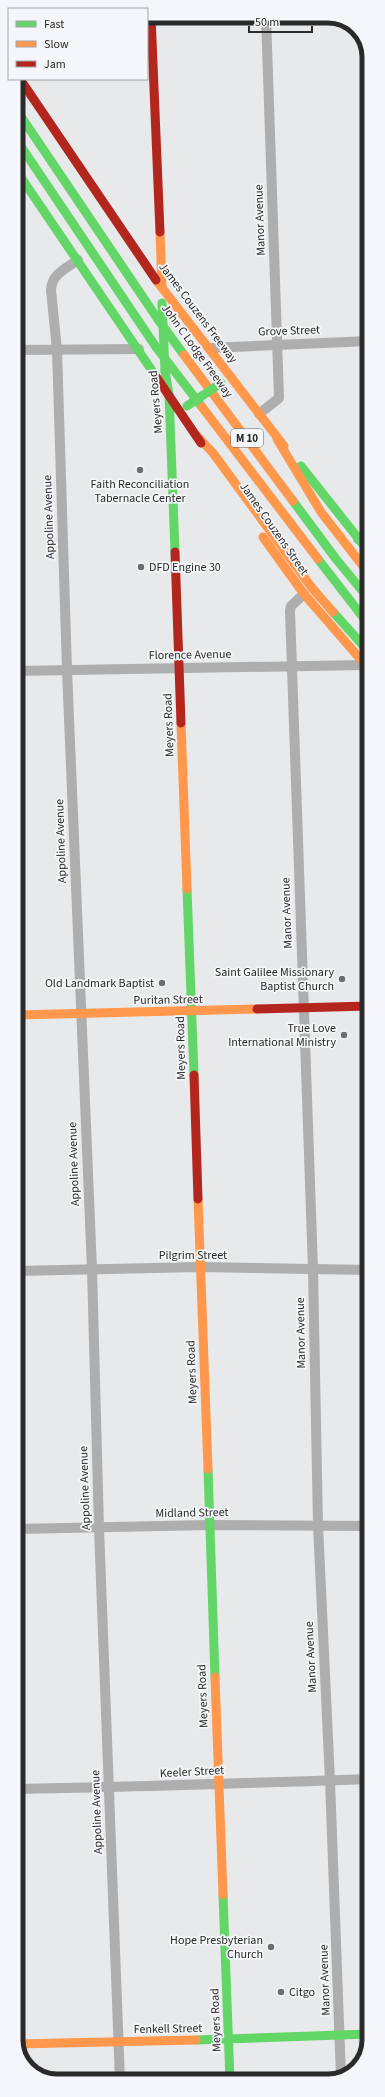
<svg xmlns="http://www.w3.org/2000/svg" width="385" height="2097" viewBox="0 0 385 2097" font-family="'Source Sans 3',sans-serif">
<rect width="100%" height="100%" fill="#e8e9ea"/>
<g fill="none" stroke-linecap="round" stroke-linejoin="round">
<g stroke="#aeaeae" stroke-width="10">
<path d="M78,260c-13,9 -26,14 -27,30l6,60 10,320 25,599 7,259 21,553"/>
<polyline points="210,348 369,341"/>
<polyline points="16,350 139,349"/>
<polyline points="259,414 279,398 266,16"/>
<polyline points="358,539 369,531"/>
<polyline points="304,594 291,606 290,611 313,1269 318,1525 330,1781 341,2077"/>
<polyline points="16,671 365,665"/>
<polyline points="16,1271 200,1267 369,1270"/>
<polyline points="16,1529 209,1525 369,1526"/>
<path d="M16,1789c118,-2 235,-6 353,-10"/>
</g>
<g stroke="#63d668" stroke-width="9">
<polyline points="16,109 157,318 184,355"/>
<polyline points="16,139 156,347 202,407"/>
<polyline points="16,170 157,378"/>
<polyline points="165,371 169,394 175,552"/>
<polyline points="301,466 369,552"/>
<polyline points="293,501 336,559 369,599"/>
<polyline points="318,559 369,625"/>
<polyline points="333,612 369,652"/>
<polyline points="187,889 194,1075"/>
<polyline points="208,1469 215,1677"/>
<polyline points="223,1895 230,2081"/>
<polyline points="196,2040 369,2034"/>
</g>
<g stroke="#ff974d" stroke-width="9">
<polyline points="160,232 162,287"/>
<polyline points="156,280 284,446"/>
<polyline points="184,355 293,501"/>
<polyline points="202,407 318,559"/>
<polyline points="196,435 213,453 312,588 333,612"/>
<polyline points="277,439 321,512 369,574"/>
<polyline points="263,537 304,594 369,669"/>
<polyline points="181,723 187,889"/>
<polyline points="16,1015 257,1009"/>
<polyline points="198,1199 208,1469"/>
<polyline points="215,1677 223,1895"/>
<polyline points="16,2044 196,2040"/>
</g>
<g stroke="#b3261e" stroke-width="9">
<polyline points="151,16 160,232"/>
<polyline points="20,79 156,280"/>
<polyline points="157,378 201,443"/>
<polyline points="175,552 181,723"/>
<polyline points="257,1009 369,1006"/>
<polyline points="194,1075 198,1199"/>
</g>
<g stroke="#63d668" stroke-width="9">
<polyline points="162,303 165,371"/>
<polyline points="187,406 221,383"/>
</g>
</g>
<g fill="#6c6d6e" stroke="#f4f6f9" stroke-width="1.5">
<circle cx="140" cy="470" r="4"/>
<circle cx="141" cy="567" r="4"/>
<circle cx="342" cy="979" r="4"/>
<circle cx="162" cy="983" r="4"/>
<circle cx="344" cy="1035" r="4"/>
<circle cx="271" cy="1947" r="4"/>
<circle cx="281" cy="1992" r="4"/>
</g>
<g text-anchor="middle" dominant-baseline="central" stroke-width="3.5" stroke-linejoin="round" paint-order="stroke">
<rect fill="#f4f6f9" stroke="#676769" stroke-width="1" x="231" y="429" width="32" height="18" rx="3"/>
<g font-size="11" font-weight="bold" fill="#2a2a2b">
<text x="247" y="438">M 10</text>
</g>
<g font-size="12" fill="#2a2a2b" stroke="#f4f6f9">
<text transform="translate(260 220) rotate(-92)">Manor Avenue</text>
<text transform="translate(198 313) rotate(53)">James Couzens Freeway</text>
<text transform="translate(289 331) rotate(-2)">Grove Street</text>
<text transform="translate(197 351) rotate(54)">John C Lodge Freeway</text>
<text transform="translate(156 402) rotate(-95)">Meyers Road</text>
<text transform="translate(49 517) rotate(-92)">Appoline Avenue</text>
<text transform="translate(274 529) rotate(55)">James Couzens Street</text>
<text transform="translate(190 655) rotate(-1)">Florence Avenue</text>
<text transform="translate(169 725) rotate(-92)">Meyers Road</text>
<text transform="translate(61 841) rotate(-92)">Appoline Avenue</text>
<text transform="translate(287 913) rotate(-92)">Manor Avenue</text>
<text transform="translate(168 1000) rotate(-1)">Puritan Street</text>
<text transform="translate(181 1048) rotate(-91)">Meyers Road</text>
<text transform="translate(74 1164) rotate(-92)">Appoline Avenue</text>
<text x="193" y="1255">Pilgrim Street</text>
<text transform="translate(301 1333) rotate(-91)">Manor Avenue</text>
<text transform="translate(192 1372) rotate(-92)">Meyers Road</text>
<text transform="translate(85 1488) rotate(-92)">Appoline Avenue</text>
<text transform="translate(192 1513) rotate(-1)">Midland Street</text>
<text transform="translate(311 1657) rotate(-93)">Manor Avenue</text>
<text transform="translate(203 1696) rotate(-92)">Meyers Road</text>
<text transform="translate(192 1772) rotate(-3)">Keeler Street</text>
<text transform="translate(97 1812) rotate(-92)">Appoline Avenue</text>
<text transform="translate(325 1980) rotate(-92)">Manor Avenue</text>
<text transform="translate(216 2020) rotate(-92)">Meyers Road</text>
<text transform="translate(168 2029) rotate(-1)">Fenkell Street</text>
</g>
<g font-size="12" fill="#2a2a2b" stroke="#f4f6f9" text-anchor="end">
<text x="140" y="484" text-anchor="middle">Faith Reconciliation<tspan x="140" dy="14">Tabernacle Center</tspan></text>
<text x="149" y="567" text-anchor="start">DFD Engine 30</text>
<text x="334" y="972">Saint Galilee Missionary<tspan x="334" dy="14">Baptist Church</tspan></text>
<text x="154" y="983">Old Landmark Baptist</text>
<text x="336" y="1028">True Love<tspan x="336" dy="14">International Ministry</tspan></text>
<text x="263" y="1940">Hope Presbyterian<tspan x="263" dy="14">Church</tspan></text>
<text x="289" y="1992" text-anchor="start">Citgo</text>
</g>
</g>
<path d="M0 0H385V2097H0ZM57 23H328A34 34 0 0 1 362 57V2040A34 34 0 0 1 328 2074H57A34 34 0 0 1 23 2040V57A34 34 0 0 1 57 23Z" fill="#f4f6f9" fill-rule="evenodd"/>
<path fill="none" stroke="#2a2a2b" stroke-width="5" d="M57 23H328A34 34 0 0 1 362 57V2040A34 34 0 0 1 328 2074H57A34 34 0 0 1 23 2040V57A34 34 0 0 1 57 23Z"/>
<rect x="8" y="8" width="140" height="72" fill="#f4f6f9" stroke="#a3a4a7"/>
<rect x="16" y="21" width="20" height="6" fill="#63d668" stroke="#a3a4a7"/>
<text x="44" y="28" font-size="12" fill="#2a2a2b">Fast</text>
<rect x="16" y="41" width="20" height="6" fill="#ff974d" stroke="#a3a4a7"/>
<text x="44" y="48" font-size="12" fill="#2a2a2b">Slow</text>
<rect x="16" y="61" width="20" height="6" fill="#b3261e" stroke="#a3a4a7"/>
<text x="44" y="68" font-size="12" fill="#2a2a2b">Jam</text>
<path d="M249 26v6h63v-6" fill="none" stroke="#2a2a2b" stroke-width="2"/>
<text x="255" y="26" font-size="12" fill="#2a2a2b" stroke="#f4f6f9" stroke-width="3" paint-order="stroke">50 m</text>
</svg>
